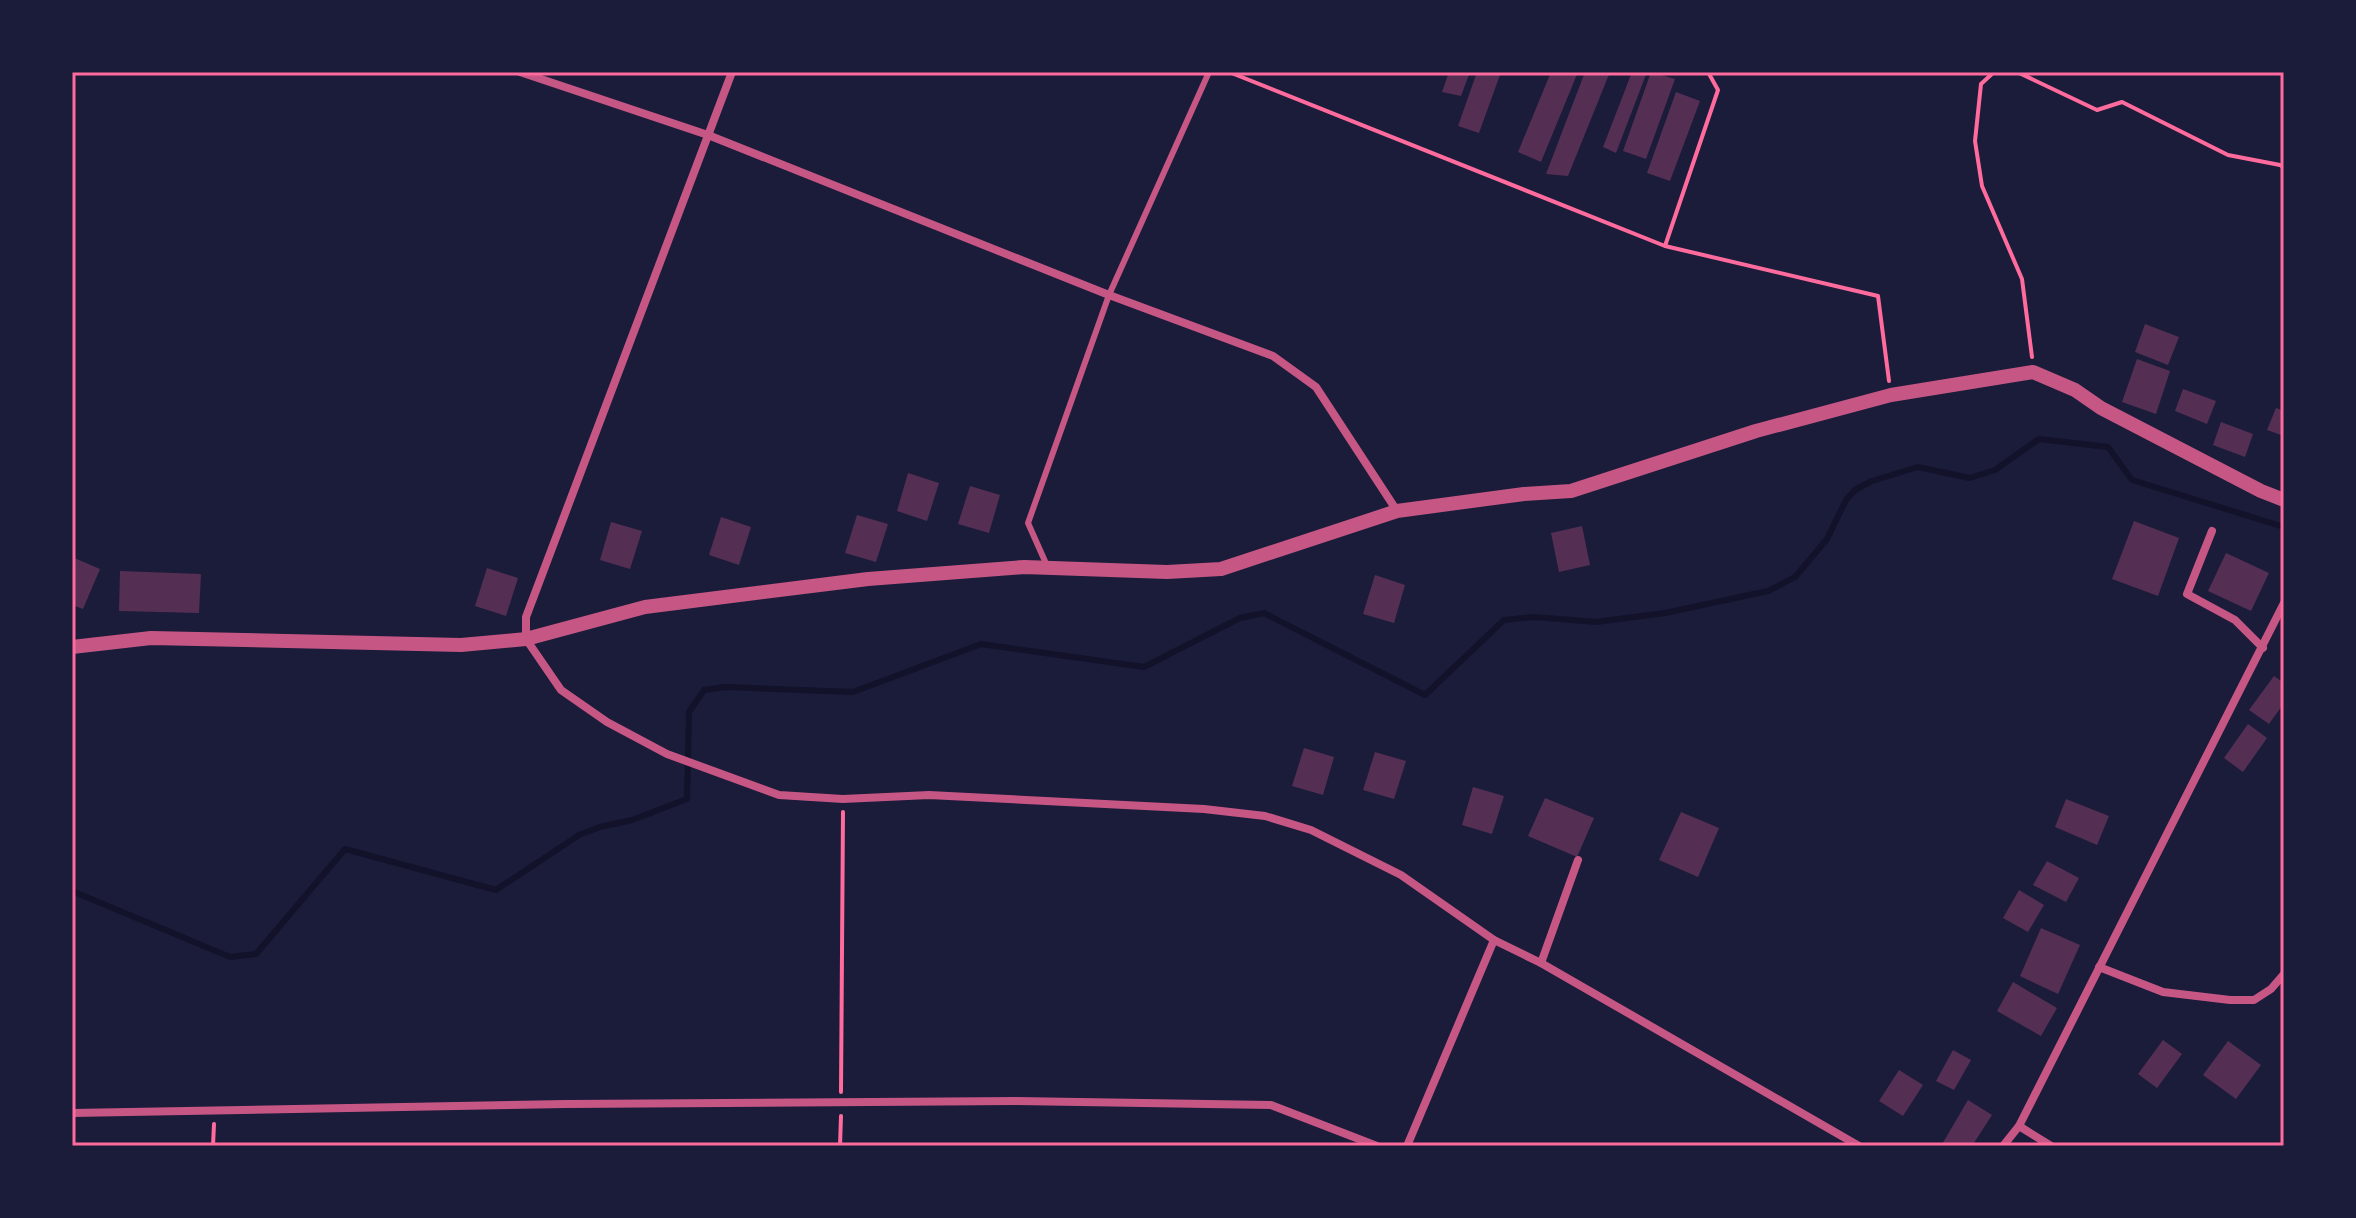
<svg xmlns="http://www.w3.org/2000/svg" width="2356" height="1218" viewBox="0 0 2356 1218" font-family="'Noto Sans',sans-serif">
<rect width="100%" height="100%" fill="#1b1b3a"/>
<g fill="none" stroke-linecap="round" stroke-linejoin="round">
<polyline stroke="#12122b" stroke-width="6" points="72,891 230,957 256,954 345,849 496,890 579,835 600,827 632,820 687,799 689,712 704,690 725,687 853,692 981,644 1144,667 1240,618 1264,613 1425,695 1504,620 1534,617 1596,622 1665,613 1768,591 1795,577 1827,539 1846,500 1855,490 1872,481 1918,467 1970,478 1995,470 2039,439 2108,447 2132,480 2284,527"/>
</g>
<g fill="#542f53">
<polygon points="1449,72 1470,72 1461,96 1442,92"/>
<polygon points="1477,72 1501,72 1479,133 1458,126"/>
<polygon points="1551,72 1578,72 1541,162 1518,152"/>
<polygon points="1585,72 1610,72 1568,176 1546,174"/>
<polygon points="1632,72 1647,72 1616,153 1603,147"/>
<polygon points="1651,72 1675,79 1646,159 1623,151"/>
<polygon points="1676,92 1700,101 1670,181 1647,173"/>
<polygon points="2145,324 2179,337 2168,365 2135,352"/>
<polygon points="2137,359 2170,371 2156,414 2122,402"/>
<polygon points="2183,389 2216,401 2207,424 2175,411"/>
<polygon points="2276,408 2284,411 2284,436 2267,430"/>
<polygon points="2221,422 2253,434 2245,457 2213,445"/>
<polygon points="908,473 939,483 927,521 897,511"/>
<polygon points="970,486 1000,495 989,533 958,524"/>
<polygon points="857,515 888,524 876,562 845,553"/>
<polygon points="721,517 751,527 739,565 709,555"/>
<polygon points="2134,521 2179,538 2158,596 2112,579"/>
<polygon points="611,522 642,531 630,569 600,560"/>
<polygon points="1582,526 1590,565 1559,572 1551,533"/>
<polygon points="2226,553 2269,573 2251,611 2208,591"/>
<polygon points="72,557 100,569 83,609 72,605"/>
<polygon points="487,568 518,578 506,616 475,606"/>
<polygon points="120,571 201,574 199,613 119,611"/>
<polygon points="1375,575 1405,585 1394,623 1363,614"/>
<polygon points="2274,676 2284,683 2284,703 2269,724 2249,710"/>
<polygon points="2248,724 2267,738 2243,772 2224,758"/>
<polygon points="1304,748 1334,757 1323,795 1292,786"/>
<polygon points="1375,752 1406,761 1394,799 1363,790"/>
<polygon points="1473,787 1504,796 1492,834 1462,825"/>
<polygon points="1545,798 1594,818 1577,857 1528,836"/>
<polygon points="2066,799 2109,816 2097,845 2055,827"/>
<polygon points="1681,812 1719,828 1698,877 1659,860"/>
<polygon points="2047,861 2079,878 2066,902 2033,885"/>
<polygon points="2019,890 2044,905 2028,932 2003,918"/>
<polygon points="2041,928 2080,945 2058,994 2020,976"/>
<polygon points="2013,982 2057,1008 2041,1036 1997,1011"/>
<polygon points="2163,1040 2182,1054 2157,1088 2138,1074"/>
<polygon points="2228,1041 2261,1065 2236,1099 2203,1075"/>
<polygon points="1953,1050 1971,1060 1954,1090 1936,1081"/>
<polygon points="1899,1070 1923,1085 1903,1116 1879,1101"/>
<polygon points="1968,1100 1992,1115 1972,1146 1941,1146"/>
</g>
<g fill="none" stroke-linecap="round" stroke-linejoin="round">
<g stroke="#ff6b9d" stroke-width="4">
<polyline points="1229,72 1665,246 1878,296 1889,381"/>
<polyline points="1994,72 1981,84 1975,141 1982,186 2022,279 2032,357"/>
<polyline points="2017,72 2097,110 2122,102 2228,155 2280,165 2284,168"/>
<polyline points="1665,246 1718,90 1708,72"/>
<polyline points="841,1092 843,812"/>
<polyline points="213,1146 214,1124"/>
<polyline points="840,1146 841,1116"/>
</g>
<polyline stroke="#c65784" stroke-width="6" points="1048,568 1028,523 1109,295 1209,72"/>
<g stroke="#c65784" stroke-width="8">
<polyline points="520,72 708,135 1109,295 1273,356 1316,387 1397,511"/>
<polyline points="732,72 526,617 526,639 561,690 607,722 667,754 779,795 843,799 929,795 1204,809 1265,816 1311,830 1401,875 1494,940 1541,963 1859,1146"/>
<polyline points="2212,531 2187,594 2235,620 2263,648"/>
<polyline points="1541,963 1578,860"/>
<polyline points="2099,967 2163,992 2230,1000 2254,1000 2271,989 2284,974"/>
<polyline points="72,1113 566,1104 1016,1101 1271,1105 1377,1146"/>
<polyline points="2019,1126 2051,1146"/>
<polyline points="1407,1146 1494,940"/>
<polyline points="2003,1146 2019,1126 2284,603"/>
</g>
<polyline stroke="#c65784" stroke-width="14" points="72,647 151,638 461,645 526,639 645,607 868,579 1024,567 1167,572 1221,569 1397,511 1524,494 1571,491 1756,431 1891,395 2033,372 2075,390 2101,408 2261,491 2284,500"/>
</g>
<rect width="2356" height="1218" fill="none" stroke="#1b1b3a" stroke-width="148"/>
<rect x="74" y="74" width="2208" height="1070" fill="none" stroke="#ff6b9d" stroke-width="3"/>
</svg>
